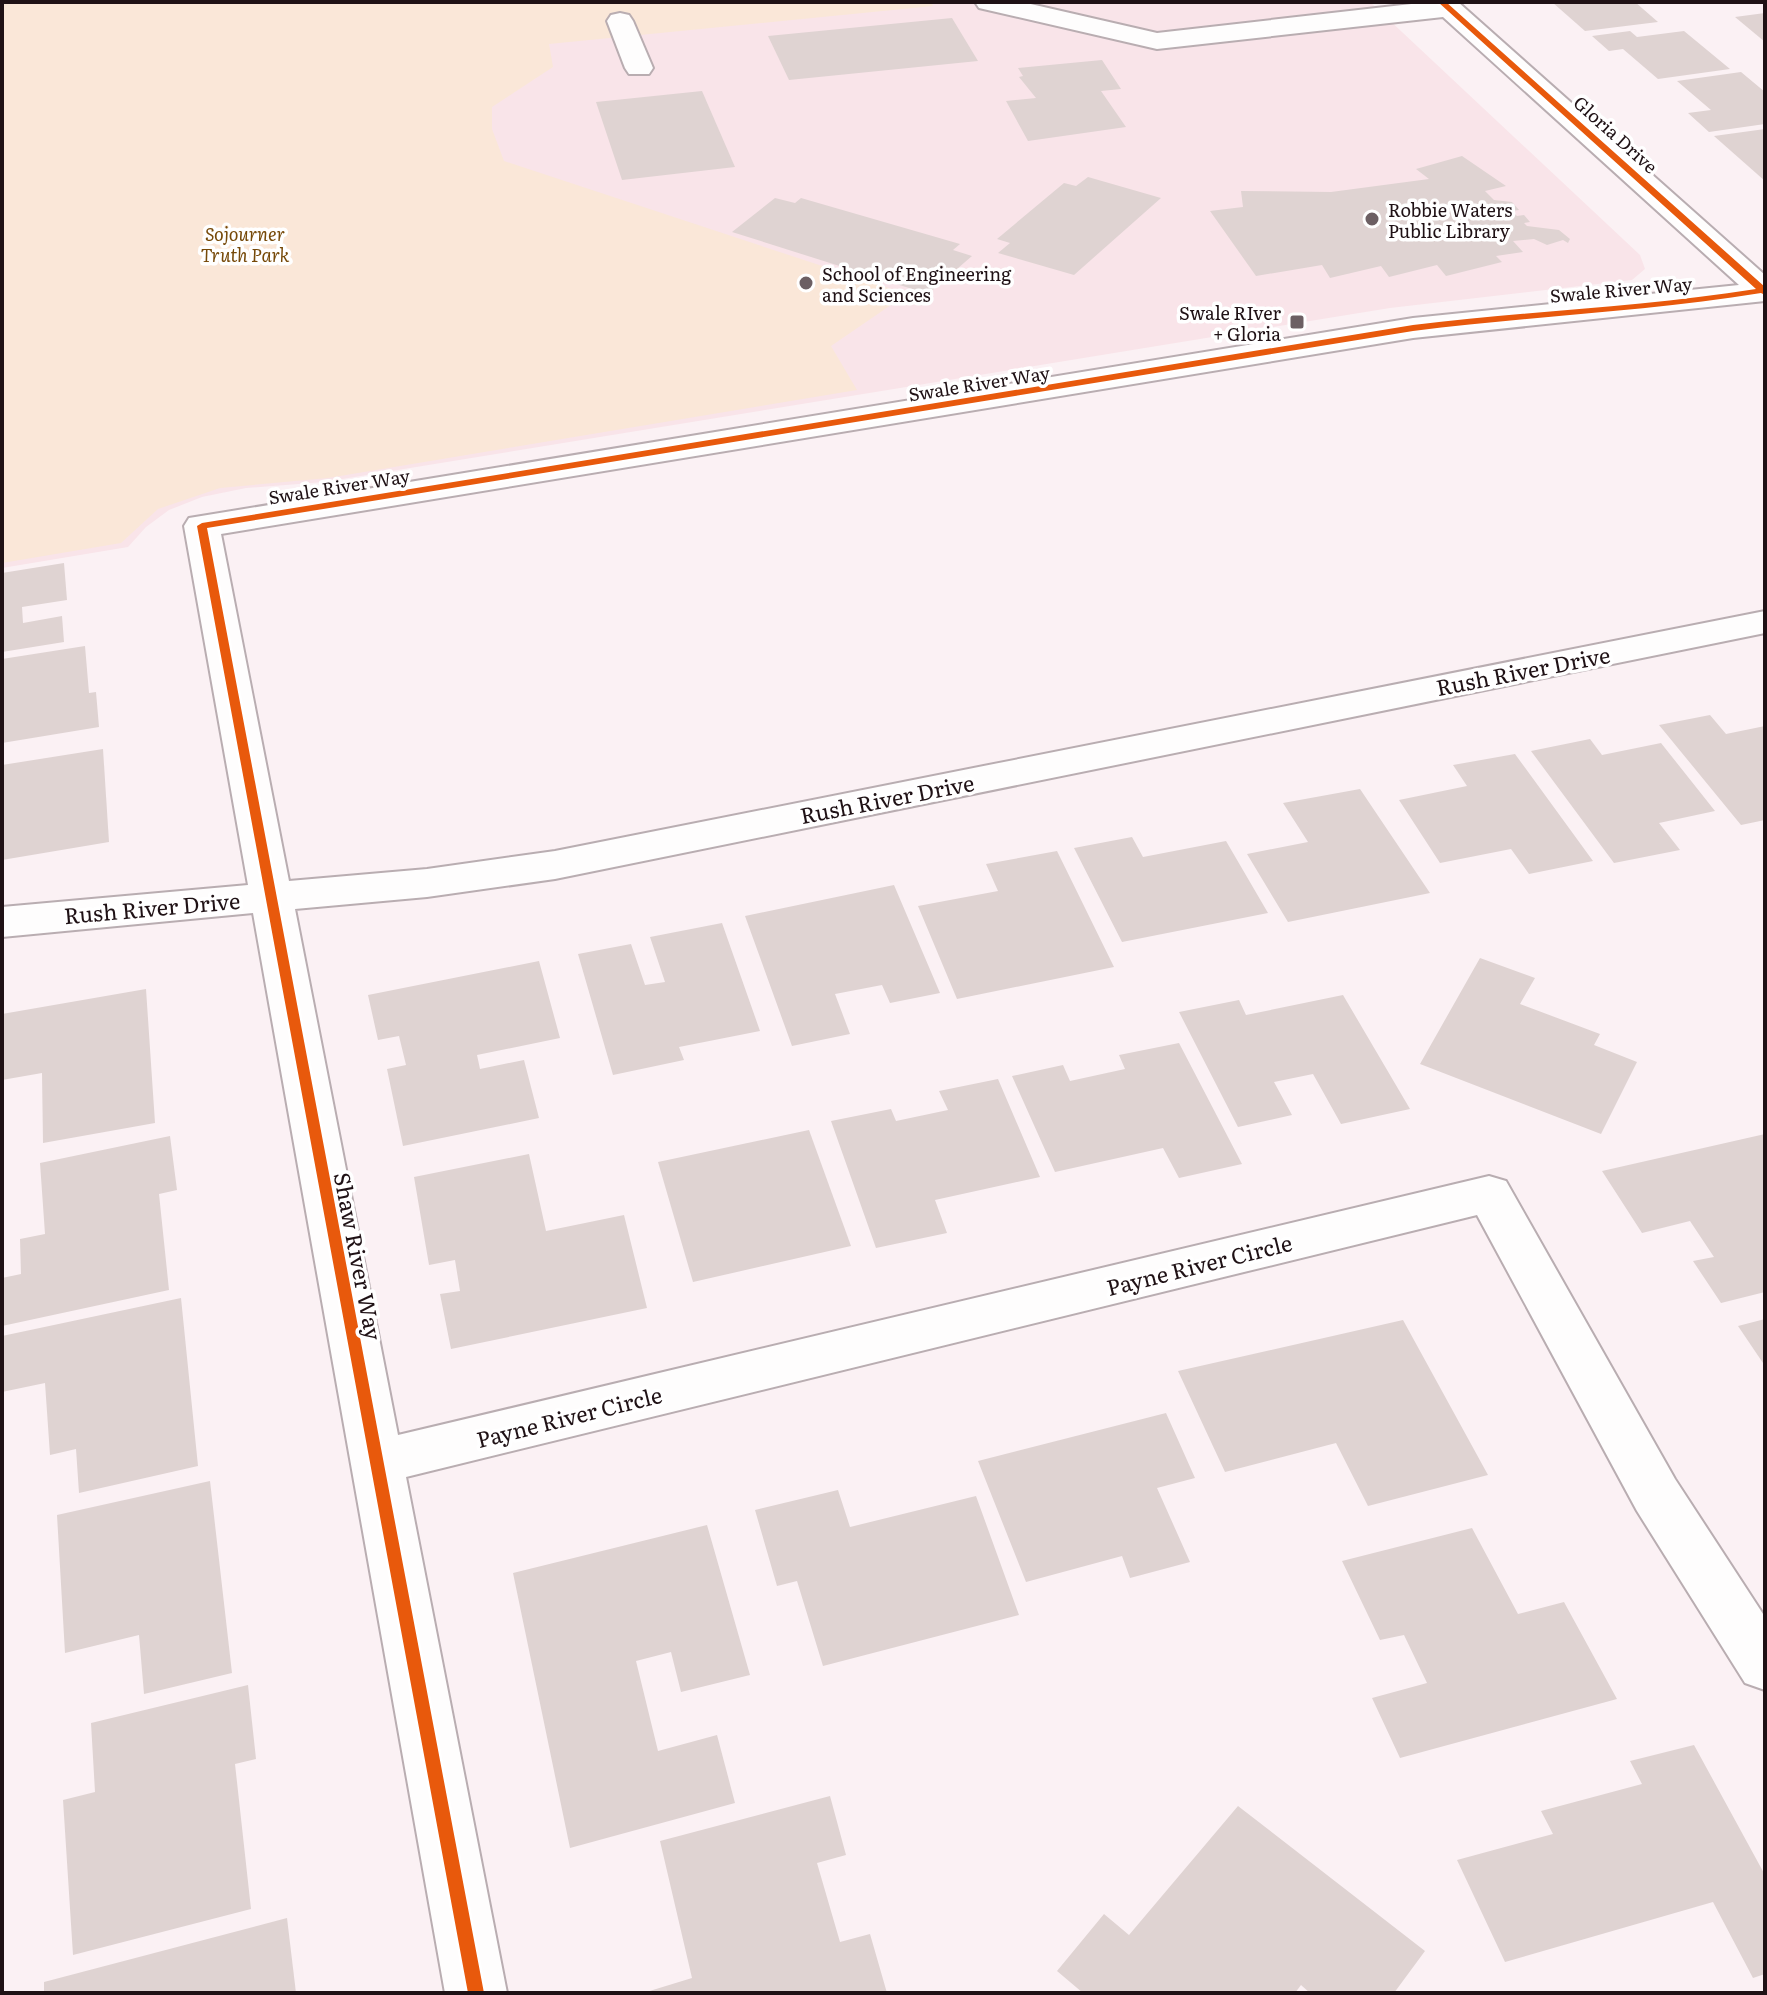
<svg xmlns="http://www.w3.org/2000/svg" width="1767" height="1995" viewBox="0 0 1767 1995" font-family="Literata,serif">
<rect width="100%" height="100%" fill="#fbf1f4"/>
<polygon fill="#f9e4e9" points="2,2 1370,2 1640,255 1645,269 1632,280 1390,308 324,482 246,488 202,497 169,510 146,527 128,547 2,568"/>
<polygon fill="#fae7d8" points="2,2 931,2 933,6 549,44 553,67 492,107 492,129 504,161 907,294 831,346 857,390 328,478 220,488 158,509 121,543 2,563"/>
<g fill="#dfd3d2">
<polygon points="1552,2 1635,2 1658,22 1585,31"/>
<polygon points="1765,13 1765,42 1735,17"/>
<polygon points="952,18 978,61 789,80 768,36"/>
<polygon points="1630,31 1637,37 1684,31 1730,69 1658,79 1623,49 1609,51 1592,36"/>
<polygon points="1102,60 1121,89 1101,91 1126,127 1028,141 1006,101 1036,98 1019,77 1023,76 1018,68"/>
<polygon points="1741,72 1765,92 1765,124 1709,132 1688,113 1711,110 1677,81"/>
<polygon points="702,91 735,167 622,180 596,102"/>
<polygon points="1765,129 1765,181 1714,136"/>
<polygon points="1462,156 1506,186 1485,191 1494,200 1512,202 1519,210 1512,211 1517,216 1524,215 1530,222 1524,223 1527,226 1559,230 1570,239 1568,243 1563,240 1547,245 1534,239 1513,241 1523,252 1496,256 1502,262 1446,276 1437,265 1389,277 1381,266 1330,278 1322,265 1256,276 1210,211 1243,207 1241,191 1331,192 1429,179 1416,169"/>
<polygon points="1088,177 1161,198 1074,275 998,253 1010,243 997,239 1064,183 1076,186"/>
<polygon points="775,198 795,203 801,198 960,244 953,250 972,256 928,294 732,232"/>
<polygon points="64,563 67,600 22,607 23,623 62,616 64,642 2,652 2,573"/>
<polygon points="85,646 89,693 96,692 99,727 2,743 2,659"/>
<polygon points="1710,715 1726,734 1765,726 1765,820 1741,825 1659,725"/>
<polygon points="1590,739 1602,755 1661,743 1715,811 1659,823 1680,850 1614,863 1531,751"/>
<polygon points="103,749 109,842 2,860 2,765"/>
<polygon points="1515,754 1593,861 1529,874 1511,849 1440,863 1399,800 1467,786 1453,765"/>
<polygon points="1360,789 1430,893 1288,922 1247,854 1308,842 1283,803"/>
<polygon points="1132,837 1143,857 1226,841 1268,913 1122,942 1074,848"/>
<polygon points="1057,851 1114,967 957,999 918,906 998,891 986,864"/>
<polygon points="894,885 940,993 890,1003 882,985 835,994 850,1034 792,1046 745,916"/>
<polygon points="722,923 760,1031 679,1047 684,1060 613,1075 578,954 631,944 645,985 665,982 650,937"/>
<polygon points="1480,958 1535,978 1520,1004 1600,1034 1594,1045 1637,1062 1601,1134 1420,1064"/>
<polygon points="539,961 560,1038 477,1055 480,1069 524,1060 539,1118 403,1146 387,1069 406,1065 399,1036 378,1040 368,995"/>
<polygon points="146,989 155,1123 43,1143 42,1073 2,1080 2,1014"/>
<polygon points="1343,995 1410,1109 1341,1124 1313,1074 1274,1082 1292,1115 1238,1127 1179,1012 1239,1000 1246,1015"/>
<polygon points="1179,1043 1242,1164 1179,1178 1163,1148 1055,1172 1012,1076 1063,1065 1070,1081 1125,1069 1119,1055"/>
<polygon points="998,1079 1040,1177 935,1200 947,1233 876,1248 831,1121 891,1109 896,1121 948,1110 939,1091"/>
<polygon points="809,1130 851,1246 693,1282 658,1162"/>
<polygon points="1765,1134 1765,1292 1721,1303 1693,1261 1714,1257 1690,1221 1642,1233 1602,1171"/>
<polygon points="170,1136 177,1190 159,1194 169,1290 2,1326 2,1278 21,1274 20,1239 45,1234 40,1163"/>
<polygon points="529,1154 546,1231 624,1215 647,1308 451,1349 440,1294 460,1291 455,1260 429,1265 414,1177"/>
<polygon points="181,1298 198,1466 79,1493 76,1449 50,1455 45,1383 2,1392 2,1336"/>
<polygon points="1765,1319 1765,1366 1738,1326"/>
<polygon points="1403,1320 1488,1475 1368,1506 1336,1443 1225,1472 1178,1371"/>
<polygon points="1166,1413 1195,1478 1157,1488 1190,1562 1130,1578 1122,1556 1026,1582 978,1461"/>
<polygon points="210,1481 232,1673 144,1694 139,1635 65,1653 57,1515"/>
<polygon points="838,1490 850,1527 976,1496 1019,1615 823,1666 797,1581 777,1586 755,1510"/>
<polygon points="707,1525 750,1675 681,1692 671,1652 636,1661 658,1751 717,1735 735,1803 570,1848 513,1573"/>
<polygon points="1472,1528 1518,1614 1564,1602 1617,1699 1400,1758 1372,1698 1427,1683 1404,1635 1380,1640 1342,1561"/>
<polygon points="248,1685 256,1759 235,1764 251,1909 73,1955 63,1800 95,1792 91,1723"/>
<polygon points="1694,1745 1765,1875 1765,1974 1753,1978 1713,1902 1505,1962 1457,1860 1553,1834 1541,1811 1642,1784 1630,1761"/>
<polygon points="830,1796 846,1855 817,1863 840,1942 870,1934 887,1993 643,1993 692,1978 660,1841"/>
<polygon points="1238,1806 1425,1951 1394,1993 1310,1993 1301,1985 1295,1993 1083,1993 1057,1971 1104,1914 1129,1935"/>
<polygon points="287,1918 296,1993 44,1993 44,1982"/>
</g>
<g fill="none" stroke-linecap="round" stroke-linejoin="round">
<g stroke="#b9adb1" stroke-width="4">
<g id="minor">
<polygon points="975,2 1022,2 1157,33 1429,2 1458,2 1765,275 1765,301 1413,338 221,534 289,881 427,869 555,851 1765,611 1765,633 555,879 427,897 295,909 398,1435 1489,1176 1506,1181 1675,1479 1765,1617 1765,1690 1745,1683 1637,1511 1477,1215 406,1477 507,1993 445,1993 253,913 2,937 2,907 248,885 184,526 189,518 1413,318 1739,285 1443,17 1157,49 979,8"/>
<polygon points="620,13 629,15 633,21 653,68 649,74 629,74 625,68 607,21 611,15"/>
</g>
</g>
<use href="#minor" fill="#fefdfd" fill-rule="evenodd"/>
<g stroke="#fff" stroke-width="5">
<path id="cycleway" d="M1438,2h8l319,285v8l-4,-2c-115,19 -232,23 -348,38l-1206,197 277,1465h-16l-271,-1467 5,-3 1211,-198c114,-14 230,-18 343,-36z"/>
</g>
<use href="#cycleway" fill="#e8590c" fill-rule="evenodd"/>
</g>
<g fill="#6c5f63" stroke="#fff" stroke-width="3">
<circle cx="1372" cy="219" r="8"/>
<circle cx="806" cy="283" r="8"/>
<rect x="1289" y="314" width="16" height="16" rx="4"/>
</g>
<g text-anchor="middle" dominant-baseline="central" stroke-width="7" stroke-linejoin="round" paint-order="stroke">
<g font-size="18" fill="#1f1115" stroke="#fff">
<text transform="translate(1616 134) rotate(42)">Gloria Drive</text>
<text transform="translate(1621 289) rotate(-5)">Swale River Way</text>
<text transform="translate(979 383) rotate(-9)">Swale River Way</text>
<text transform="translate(339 486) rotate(-9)">Swale River Way</text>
</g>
<g font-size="18" fill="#1f1115" stroke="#fff" text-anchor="start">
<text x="1388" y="209">Robbie Waters<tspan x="1388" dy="21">Public Library</tspan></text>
<text x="822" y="273">School of Engineering<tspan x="822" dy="21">and Sciences</tspan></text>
<text x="1281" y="312" text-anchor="end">Swale RIver<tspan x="1281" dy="21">+ Gloria</tspan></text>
</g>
<g font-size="18" font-style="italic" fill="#764908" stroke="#fff">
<text x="245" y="233">Sojourner<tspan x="245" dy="21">Truth Park</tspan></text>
</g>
<g font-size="22" fill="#1f1115" stroke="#fff">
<text transform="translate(1523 670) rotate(-11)">Rush River Drive</text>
<text transform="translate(887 798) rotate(-11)">Rush River Drive</text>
<text transform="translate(152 907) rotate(-5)">Rush River Drive</text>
<text transform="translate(359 1256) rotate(79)">Shaw River Way</text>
<text transform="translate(1199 1264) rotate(-14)">Payne River Circle</text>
<text transform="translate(569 1416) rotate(-14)">Payne River Circle</text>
</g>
</g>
<rect width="1767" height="1995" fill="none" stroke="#1f1115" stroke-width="8"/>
</svg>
